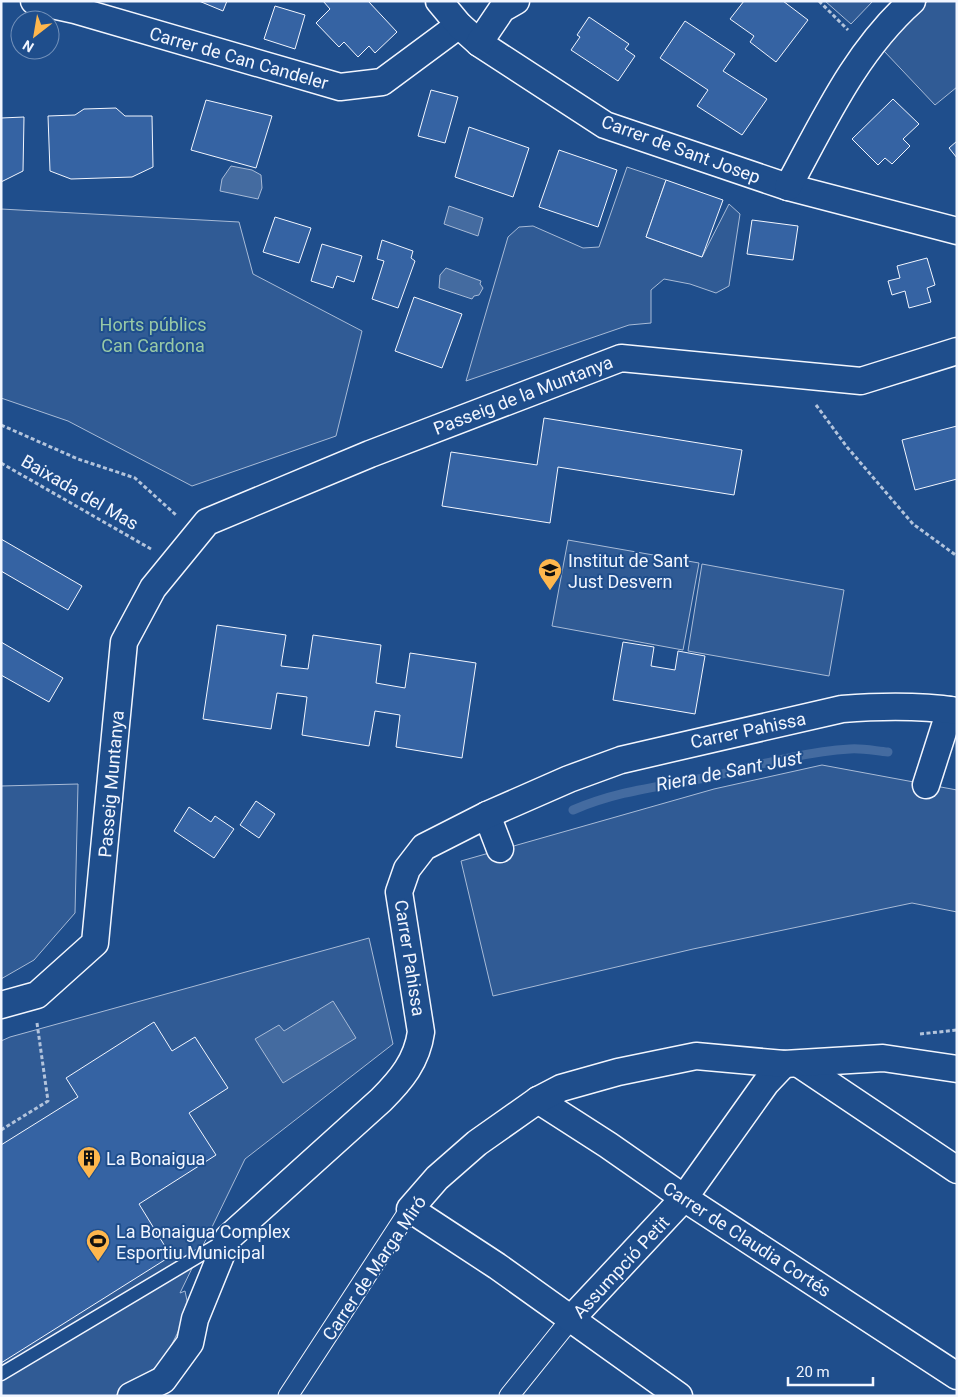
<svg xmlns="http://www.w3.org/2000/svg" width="958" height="1397" viewBox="0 0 958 1397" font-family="Roboto,sans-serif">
<rect width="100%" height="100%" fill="#1f4e8c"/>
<g fill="#305b95" stroke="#a8bbd7">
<polygon points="825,1 873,1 851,24"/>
<polygon points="928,1 957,1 957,87 935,105 884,51 909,19"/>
<polygon points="627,167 666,180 646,237 702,257 729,204 740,214 729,286 716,293 690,284 664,279 651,290 651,323 629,325 466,381 508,237 519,227 533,226 583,248 599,247"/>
<polygon points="1,209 239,222 253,274 362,331 336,436 192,486 68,421 1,398"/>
<polygon points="568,540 699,563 683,650 552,626"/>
<polygon points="702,564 844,590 829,676 688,651"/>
<polygon points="822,765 957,790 957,912 912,903 693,949 493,996 461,861 714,789"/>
<polygon points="78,784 75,913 34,960 1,979 1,786"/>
<polygon points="369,938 393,1044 245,1159 180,1293 185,1291 189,1310 163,1362 115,1396 1,1396 1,1041 10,1037"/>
</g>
<g fill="#446ba0" stroke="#a8bbd7">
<polygon points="231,166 252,170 261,175 262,188 258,199 220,191 222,179"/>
<polygon points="449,206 483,218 478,236 444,224"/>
<polygon points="446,268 481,281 480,284 483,288 479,295 474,296 472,299 439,288 440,275"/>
<polygon points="333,1001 356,1038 283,1083 255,1039 279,1025 284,1031"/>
</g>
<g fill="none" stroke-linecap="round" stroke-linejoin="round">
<path stroke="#446ba0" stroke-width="9" d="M573,810c47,-20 87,-23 136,-33 46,-11 93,-25 141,-28 12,-1 26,2 38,3"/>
</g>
<g fill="#3563a3" stroke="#f2f6ff">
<polygon points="199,1 227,1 223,11"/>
<polygon points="323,1 368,1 397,32 375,53 369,46 358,57 344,42 339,47 316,23 330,9"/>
<polygon points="744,1 783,1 808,20 776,62 750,42 754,36 730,19"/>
<polygon points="275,6 305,15 295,49 264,39"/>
<polygon points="589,17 629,44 625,49 635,56 618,81 571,50 580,37 577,35"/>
<polygon points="685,21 735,54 723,71 767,99 742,135 697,106 708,90 660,58"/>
<polygon points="431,90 458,97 445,143 418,136"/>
<polygon points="893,99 919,124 903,139 910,146 892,164 885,158 878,165 852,139"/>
<polygon points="206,100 272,116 256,168 191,150"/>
<polygon points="116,108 125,116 152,116 153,167 132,177 71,179 50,171 48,116 75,115 84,109"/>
<polygon points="24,117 23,171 1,182 1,118"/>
<polygon points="469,127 529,148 513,197 455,177"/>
<polygon points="957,141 957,158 949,148"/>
<polygon points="559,150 617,170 598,227 539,207"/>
<polygon points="666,180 723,200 702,257 646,237"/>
<polygon points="275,217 311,228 299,263 263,252"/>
<polygon points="752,220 798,226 793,260 747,254"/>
<polygon points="382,240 413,251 411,258 415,261 398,308 372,299 384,261 377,259"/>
<polygon points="322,244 362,256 354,282 337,276 333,288 311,281"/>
<polygon points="927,258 935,285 927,288 931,302 909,308 905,291 892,295 888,281 900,278 897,266"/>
<polygon points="414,297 462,314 442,368 395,351"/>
<polygon points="544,418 742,450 734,495 558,467 550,523 442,506 451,452 537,465"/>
<polygon points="957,426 957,479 915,490 902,440"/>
<polygon points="1,539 82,586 68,610 1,571"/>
<polygon points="217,625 286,635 281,666 308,669 313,635 381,645 376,683 405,688 410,653 476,663 462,758 396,747 400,715 375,711 369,746 302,735 307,697 277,693 271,729 203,719"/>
<polygon points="1,642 63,678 49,702 1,675"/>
<polygon points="623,642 654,647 651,666 675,670 678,651 705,656 695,714 613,700"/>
<polygon points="256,801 275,814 259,838 240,825"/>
<polygon points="189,807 211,822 215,816 234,829 214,858 174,831"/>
<polygon points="154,1022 172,1051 195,1037 228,1088 189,1113 216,1155 139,1204 171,1256 1,1363 1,1145 78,1097 66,1078"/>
</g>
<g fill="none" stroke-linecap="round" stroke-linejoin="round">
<g stroke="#f2f6ff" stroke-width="15">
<polyline id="service" points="1,1374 224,1241"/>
</g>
<g stroke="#f2f6ff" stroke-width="21">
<g id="pedestrian">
<polyline points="288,1396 410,1209"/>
<polyline points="509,1396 570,1320"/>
</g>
</g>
<g stroke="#f2f6ff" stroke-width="29">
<g id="minor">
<polyline points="34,1 75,10 340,87 382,82 459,25"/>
<polyline points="439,1 459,25 479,43 605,125 788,187 957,231"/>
<polyline points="479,43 502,9 516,1"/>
<path d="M788,187c36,-66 67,-135 124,-186"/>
<polyline points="926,785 950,710"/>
<polyline points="487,815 500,849"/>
<polyline points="1,1005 37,995 95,943 124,642 153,588 207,522 370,454 621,358 861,381 957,351"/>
<polyline points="799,1064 957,1170"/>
<polyline points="538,1100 608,1145 684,1198 957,1376"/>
<polyline points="570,1320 684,1198 766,1083 784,1064"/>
<path d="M131,1396l32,-16 27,-37 5,-24 33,-81 153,-138c20,-20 36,-39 40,-68l-22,-140 8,-23 17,-22 63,-32 82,-36 52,-19 221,-51c39,-3 76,-4 115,2"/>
<polyline points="679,1396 497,1266 410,1209 437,1178 477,1143 538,1100 561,1088 618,1072 696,1056 784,1064 883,1058 957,1069"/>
</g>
</g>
<g stroke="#b3c4dc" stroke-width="3" stroke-dasharray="4 2.5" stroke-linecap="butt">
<polyline points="819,1 848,30"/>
<polyline points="816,405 847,447 913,524 957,556"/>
<polyline points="1,425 78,459 135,478 176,515"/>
<polyline points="1,463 151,549"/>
<polyline points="920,1034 957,1030"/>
<polyline points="1,1130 48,1101 37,1023"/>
</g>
<use href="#service" stroke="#1f4e8c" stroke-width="12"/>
<use href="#pedestrian" stroke="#1f4e8c" stroke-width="19"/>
<use href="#minor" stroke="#1f4e8c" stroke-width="26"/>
</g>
<defs>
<g id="school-pin" transform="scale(1.25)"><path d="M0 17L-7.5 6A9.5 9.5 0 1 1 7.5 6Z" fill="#ffb74d" stroke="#1f4e8c"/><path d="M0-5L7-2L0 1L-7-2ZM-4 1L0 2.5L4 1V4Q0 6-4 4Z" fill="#111"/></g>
<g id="building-pin" transform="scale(1.25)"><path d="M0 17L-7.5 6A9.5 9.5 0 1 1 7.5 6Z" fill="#ffb74d" stroke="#1f4e8c"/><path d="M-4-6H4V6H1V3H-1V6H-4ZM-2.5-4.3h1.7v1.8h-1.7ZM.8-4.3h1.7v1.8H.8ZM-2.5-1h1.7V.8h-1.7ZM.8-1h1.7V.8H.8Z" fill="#111"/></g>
<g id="stadium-pin" transform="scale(1.25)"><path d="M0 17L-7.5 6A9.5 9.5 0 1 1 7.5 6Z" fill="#ffb74d" stroke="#1f4e8c"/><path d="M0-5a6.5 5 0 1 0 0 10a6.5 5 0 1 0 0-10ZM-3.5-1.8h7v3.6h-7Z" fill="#111"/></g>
</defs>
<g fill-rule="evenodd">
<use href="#school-pin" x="550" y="570"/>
<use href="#building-pin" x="89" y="1158"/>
<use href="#stadium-pin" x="98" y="1241"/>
</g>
<g text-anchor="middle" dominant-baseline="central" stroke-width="4" stroke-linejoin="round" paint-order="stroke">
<g font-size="18" fill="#f2f6ff" stroke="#1f4e8c">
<text transform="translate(239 58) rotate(16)">Carrer de Can Candeler</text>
<text transform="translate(681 149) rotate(20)">Carrer de Sant Josep</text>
<text transform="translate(523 395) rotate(-21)">Passeig de la Muntanya</text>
<text transform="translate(80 492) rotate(30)">Baixada del Mas</text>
<text transform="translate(748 730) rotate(-12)">Carrer Pahissa</text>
<text transform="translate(111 784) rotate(-85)">Passeig Muntanya</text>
<text transform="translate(410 958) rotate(81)">Carrer Pahissa</text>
<text transform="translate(747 1239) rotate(33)">Carrer de Claudia Cortés</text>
<text transform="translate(621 1267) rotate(-47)">Assumpció Petit</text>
<text transform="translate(374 1268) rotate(-56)">Carrer de Marga Miró</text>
</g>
<g font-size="18" fill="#97c8a6" stroke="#1f4e8c">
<text x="153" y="324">Horts públics<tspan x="153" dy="21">Can Cardona</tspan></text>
</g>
<g font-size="18" fill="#f2f6ff" stroke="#1f4e8c" text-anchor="start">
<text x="568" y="560">Institut de Sant<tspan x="568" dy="21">Just Desvern</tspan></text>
<text x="106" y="1158">La Bonaigua</text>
<text x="116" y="1231">La Bonaigua Complex<tspan x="116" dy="21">Esportiu Municipal</tspan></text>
</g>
<g font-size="19" font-style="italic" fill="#f2f6ff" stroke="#1f4e8c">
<text transform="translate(729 771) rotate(-11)">Riera de Sant Just</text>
</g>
</g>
<rect width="958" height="1397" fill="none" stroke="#f2f6ff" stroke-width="5"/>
<g transform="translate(35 35) rotate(211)"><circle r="24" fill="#1f4e8c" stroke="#7391ba"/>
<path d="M0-4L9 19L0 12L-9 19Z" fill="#ffb74d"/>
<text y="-8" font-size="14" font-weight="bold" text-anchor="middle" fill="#f2f6ff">N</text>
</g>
<path d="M788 1377v8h85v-8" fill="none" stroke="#f2f6ff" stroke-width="2.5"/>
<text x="796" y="1377" font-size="15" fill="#f2f6ff" stroke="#1f4e8c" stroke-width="4" paint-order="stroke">20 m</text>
</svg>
